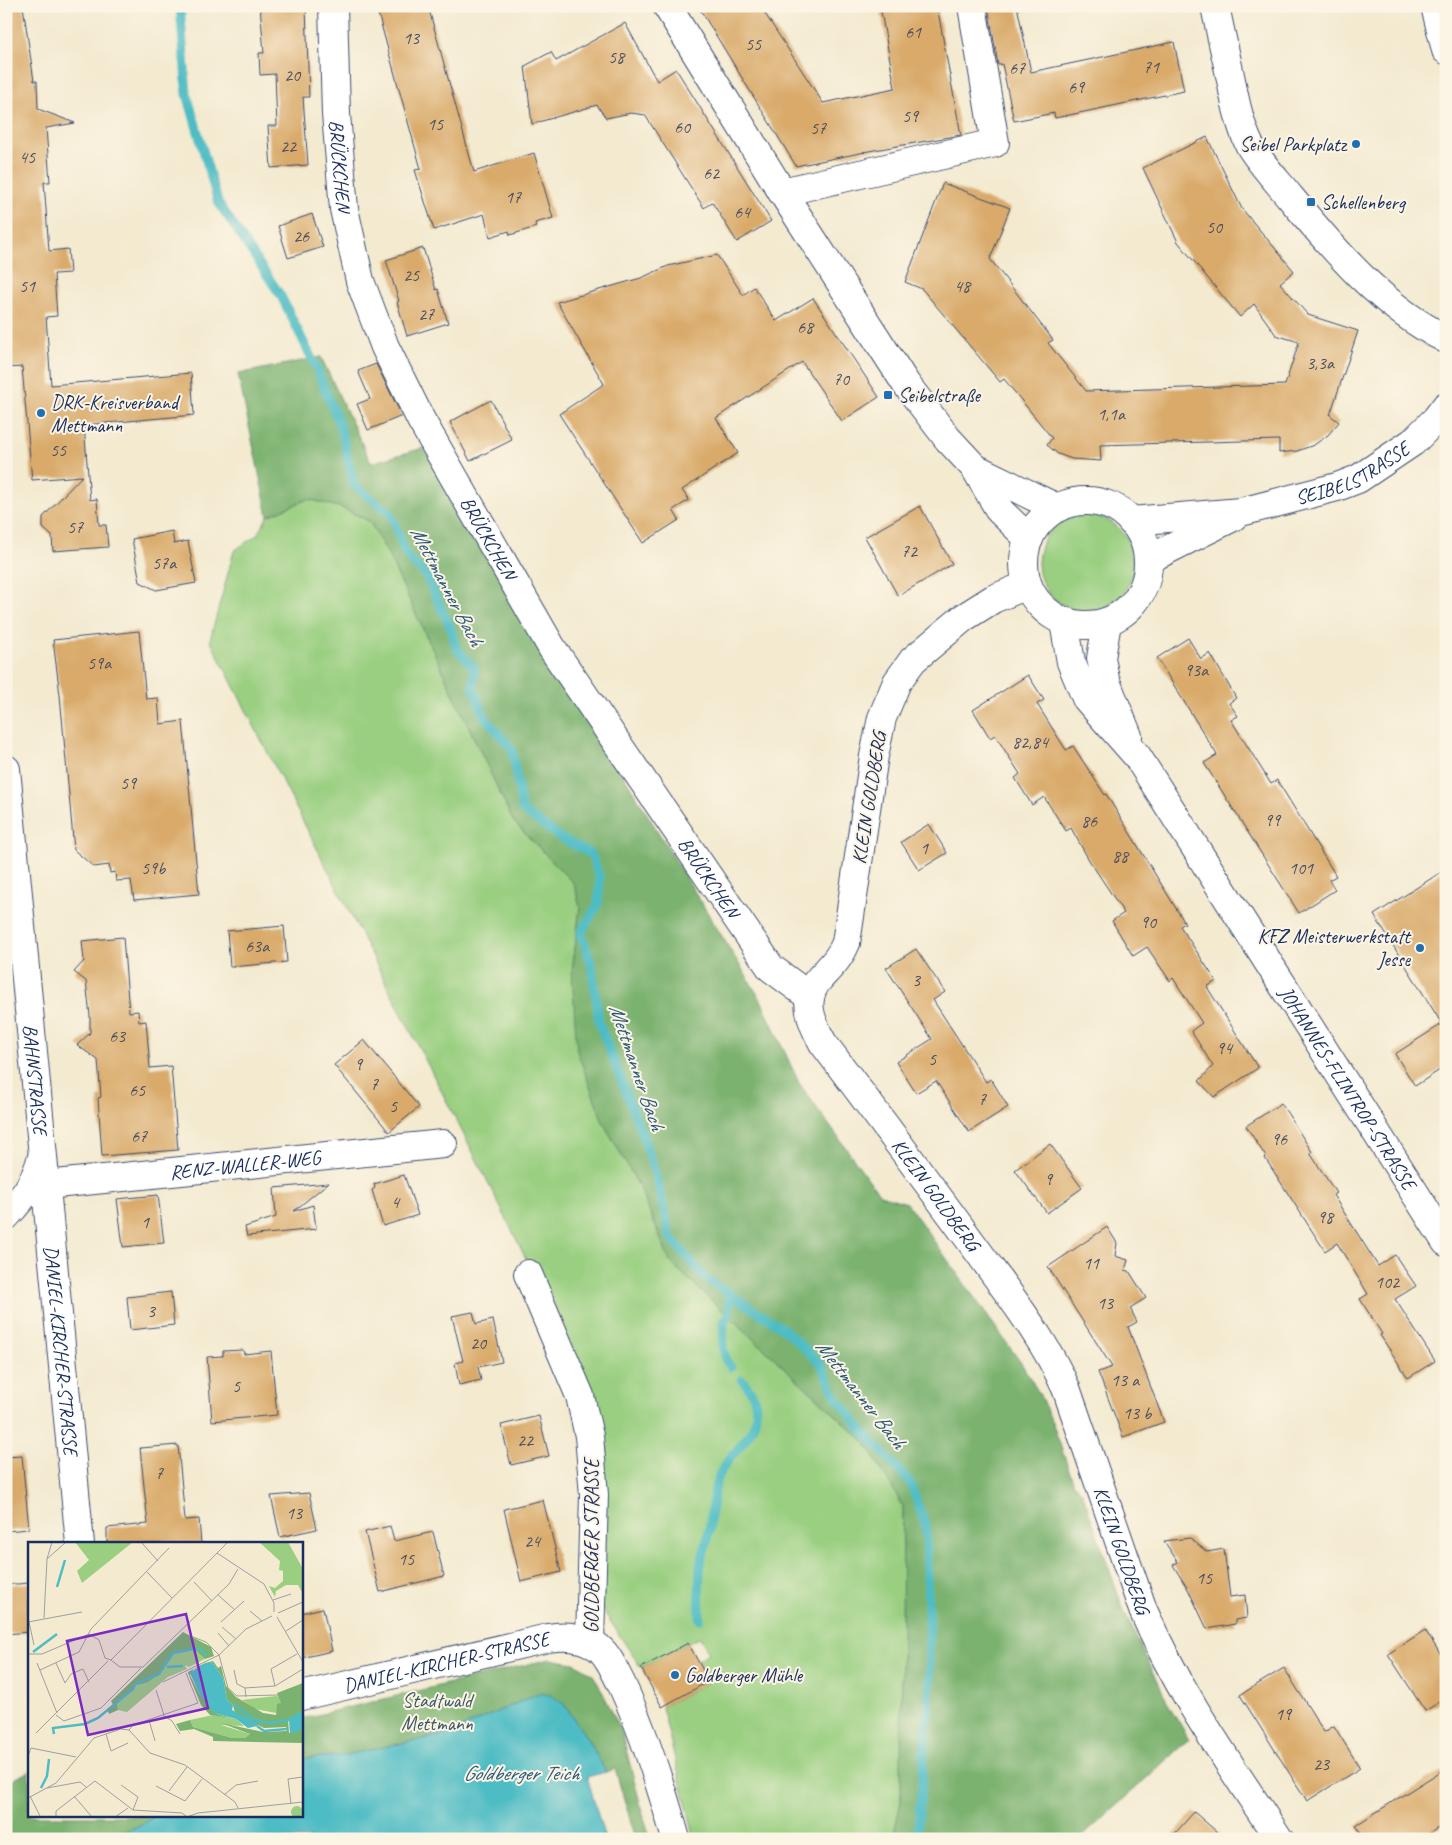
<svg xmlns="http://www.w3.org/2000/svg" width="1452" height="1845" viewBox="0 0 1452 1845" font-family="Caveat,sans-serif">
<rect width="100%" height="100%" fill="#fcf5e5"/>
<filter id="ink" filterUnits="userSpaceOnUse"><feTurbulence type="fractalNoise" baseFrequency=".02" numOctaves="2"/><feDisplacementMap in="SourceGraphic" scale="10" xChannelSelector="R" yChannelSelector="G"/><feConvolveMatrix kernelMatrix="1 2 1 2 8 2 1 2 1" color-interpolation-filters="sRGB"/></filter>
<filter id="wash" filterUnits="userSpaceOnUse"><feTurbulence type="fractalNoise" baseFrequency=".0096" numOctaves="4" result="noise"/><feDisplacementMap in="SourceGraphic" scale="20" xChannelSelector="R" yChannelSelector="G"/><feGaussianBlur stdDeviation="1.12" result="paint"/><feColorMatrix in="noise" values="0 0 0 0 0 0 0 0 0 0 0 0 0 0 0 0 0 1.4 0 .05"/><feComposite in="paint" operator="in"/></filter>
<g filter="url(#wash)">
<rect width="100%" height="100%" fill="#f3ead0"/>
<g fill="#9acf81" stroke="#5a7f70">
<polygon points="308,499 342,508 369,521 387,552 513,821 574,884 580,907 572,972 603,1122 640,1188 670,1262 866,1443 903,1506 901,1801 893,1839 695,1839 662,1707 709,1681 697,1660 709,1653 700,1637 641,1668 601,1607 580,1368 485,1176 210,640 234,551 257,535 268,516"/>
<circle cx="1086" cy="563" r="48"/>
</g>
<g fill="#7bb26f" stroke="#4b7066">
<polygon points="321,357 371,463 423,448 761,1000 799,1083 840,1140 880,1195 907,1203 1021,1363 1039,1393 1052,1422 1074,1484 1082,1492 1124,1611 1170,1707 1189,1739 1080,1839 893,1839 901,1801 903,1506 866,1443 670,1262 640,1188 603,1122 577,1051 572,972 580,907 574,884 513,821 387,552 369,521 342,508 308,499 268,516 238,374"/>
<polygon points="550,1659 574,1663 583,1668 593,1675 598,1683 621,1730 644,1818 651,1839 636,1839 615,1769 606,1772 588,1740 564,1704 539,1693 448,1734 345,1755 301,1759 301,1719"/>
<polygon points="29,1771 29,1816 156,1816 138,1826 106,1839 6,1839 6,1784"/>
</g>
<polygon fill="#4ebcc4" stroke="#347691" points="539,1693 550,1695 564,1704 588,1740 606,1772 587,1777 605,1839 106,1839 138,1826 156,1816 301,1816 301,1759 345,1755 448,1734"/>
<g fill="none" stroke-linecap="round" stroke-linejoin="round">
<g stroke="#4ebcc4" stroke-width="9">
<polyline points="180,6 187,94 218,202 281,296 316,367 341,429 354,485 391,514 406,555 426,576 452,631 456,648 475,669 473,687 484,716 512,749 522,810 561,838 591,854 600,878 598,904 581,933 592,966 599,1023 644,1139 657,1179 670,1237 705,1278 784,1329 821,1364 836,1397 862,1430 910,1482 926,1527 930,1685 917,1839"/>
<polyline points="729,1293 729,1315 724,1322 723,1347 726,1361 731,1367"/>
<path d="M700,1619c0,-18 -2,-39 1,-57 2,-9 6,-17 7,-26 4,-20 3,-41 11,-60 9,-23 35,-36 37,-62 1,-14 -4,-23 -14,-34"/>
</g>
</g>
<g id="blocks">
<g fill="#d9aa6b">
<polygon points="6,6 23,6 34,81 37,81 38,109 75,123 46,128 50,182 44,182 49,251 68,249 70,273 54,274 57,316 46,317 51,385 191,373 194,415 84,425 90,500 97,499 99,525 106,525 108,547 53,551 52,536 43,528 43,517 82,476 32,480 22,367 6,368"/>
<polygon points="260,6 306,6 309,97 303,97 308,165 271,168 268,126 277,126 275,74 260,75 259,53 264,53"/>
<polygon points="376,6 428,6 474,172 534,153 553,218 535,223 536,227 510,235 509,231 490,237 484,214 434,230 415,170 421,169"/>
<polygon points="698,6 760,6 823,103 895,88 880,6 937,6 961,135 863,152 865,152 796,166"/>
<polygon points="988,6 1017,6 1031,72 1174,42 1184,91 1055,118 1054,113 1014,121 1002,64 998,65"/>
<polygon points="625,23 657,81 676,69 771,221 737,242 712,202 704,208 645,115 631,113 606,118 597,105 532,124 525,66 551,52 556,61"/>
<polygon points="1207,137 1242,209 1294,271 1280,283 1308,315 1358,331 1330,415 1339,422 1328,435 1314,445 1297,451 1279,453 1279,440 1100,445 1101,461 1072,459 1058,454 1047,445 1052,438 1004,379 1000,382 922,289 905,282 943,183 1010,208 990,259 1053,340 1048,343 1086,391 1285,385 1299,342 1276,335 1254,304 1240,317 1178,242 1143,168"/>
<polygon points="312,214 323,247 288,258 278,226"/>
<polygon points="423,248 436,290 438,289 448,323 407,336 397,302 399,301 386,260"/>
<polygon points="717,255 743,295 754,287 776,321 813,298 879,397 842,421 802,362 716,418 738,453 682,490 689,500 673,510 679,520 643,543 559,414 604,384 557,302 641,278 668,266"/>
<polygon points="376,364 402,416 368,430 357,404 370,399 358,371"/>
<polygon points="491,400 512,440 470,461 450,422"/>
<polygon points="920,506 952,564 898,596 865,537"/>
<polygon points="172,531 174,544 188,541 196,583 156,590 140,582 132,539"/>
<polygon points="139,631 146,699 158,698 160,724 183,721 199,894 134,900 131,880 116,881 115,872 110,873 109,865 94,867 74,850 60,695 53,640"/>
<polygon points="1188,638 1201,659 1210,653 1236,698 1229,703 1238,716 1231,720 1271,784 1277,780 1336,876 1329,880 1335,890 1299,913 1204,763 1217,755 1157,658"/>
<polygon points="1028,675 1044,700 1037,704 1066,750 1073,746 1105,795 1106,794 1185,923 1180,926 1216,981 1207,987 1258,1068 1214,1097 1199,1081 1213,1066 1191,1031 1202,1023 1173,978 1170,981 1147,947 1133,956 1112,921 1124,913 1089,860 1071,828 1066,831 1044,797 1032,805 1015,778 1020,774 995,735 990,738 973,710"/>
<polygon points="929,824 947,853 919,870 901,842"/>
<polygon points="1446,869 1446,1066 1415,1086 1395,1054 1442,1024 1374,915"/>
<polygon points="284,926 287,962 230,967 227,931"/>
<polygon points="123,937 129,1012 138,1011 139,1022 146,1021 150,1068 171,1066 178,1150 102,1156 98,1098 101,1097 98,1060 77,1045 90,1033 90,1016 86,981 74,972 84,961 82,941"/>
<polygon points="916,949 945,992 933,1000 986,1082 991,1079 1008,1107 969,1132 936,1081 916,1093 896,1062 932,1039 886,968"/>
<polygon points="364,1040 419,1107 389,1132 334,1065"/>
<polygon points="1281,1103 1312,1152 1310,1153 1336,1193 1333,1195 1378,1266 1395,1255 1416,1286 1395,1299 1435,1361 1408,1378 1380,1335 1382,1334 1360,1299 1368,1294 1337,1243 1325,1251 1265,1158 1266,1157 1246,1126"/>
<polygon points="1050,1144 1082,1188 1047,1213 1015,1170"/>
<polygon points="404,1175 418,1215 383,1226 372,1190 375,1188 374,1184"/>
<polygon points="328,1183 294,1211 313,1205 316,1229 247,1236 245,1227 276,1217 274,1188"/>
<polygon points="158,1195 164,1243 123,1247 117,1199"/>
<polygon points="1107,1227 1117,1243 1115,1256 1128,1260 1125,1270 1129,1271 1146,1298 1130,1308 1137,1322 1128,1327 1164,1422 1123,1437 1098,1372 1112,1367 1048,1267"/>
<polygon points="171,1292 174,1325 130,1330 127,1297"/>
<polygon points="473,1312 476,1324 493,1320 502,1362 478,1367 481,1380 459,1385 455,1363 463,1361 452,1316"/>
<polygon points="243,1350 244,1354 271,1351 277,1415 212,1421 207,1357 223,1356 223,1351"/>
<polygon points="539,1416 549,1456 511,1465 501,1425"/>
<polygon points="178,1445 185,1520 199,1519 201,1544 107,1544 107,1528 148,1524 140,1448"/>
<polygon points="22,1456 29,1529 6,1531 6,1457"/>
<polygon points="309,1493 317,1529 280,1537 271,1496"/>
<polygon points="543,1500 561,1572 521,1582 504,1509"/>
<polygon points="390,1526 394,1541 433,1532 444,1576 380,1592 365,1532"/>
<polygon points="1190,1538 1207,1552 1224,1549 1230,1597 1245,1595 1247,1618 1235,1620 1235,1624 1207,1629 1189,1591 1173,1565 1178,1562 1164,1541"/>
<polygon points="29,1583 29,1632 6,1634 6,1585"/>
<polygon points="323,1608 332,1651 301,1658 301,1613"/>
<polygon points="1425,1630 1446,1663 1446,1698 1425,1711 1388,1654"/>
<polygon points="688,1643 709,1681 662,1707 641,1668"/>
<polygon points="1284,1668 1324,1732 1334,1726 1360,1768 1307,1801 1240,1695"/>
<polygon points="1446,1768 1446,1823 1421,1839 1364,1839 1356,1825"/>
<polygon points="1194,1812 1225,1839 1170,1839"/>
</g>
</g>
</g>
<g filter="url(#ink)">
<use href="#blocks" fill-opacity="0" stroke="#3b4b6f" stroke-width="1"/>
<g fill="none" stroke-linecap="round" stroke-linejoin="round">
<g stroke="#3b4b6f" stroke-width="30">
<g id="street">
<path id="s1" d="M333,6l3,108 8,95 16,72 25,66 36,73 131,228 219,320 39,29"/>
<polyline points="667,6 782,192 906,384 948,439 975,468 1000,511 1029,539"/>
<path d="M1215,6c5,25 11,50 16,74 4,22 9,46 19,66 11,18 27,35 40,51 44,53 93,111 156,142"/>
<polyline points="782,192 995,143 972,6"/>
<polyline points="975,468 1057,508"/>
<path id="s2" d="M1027,585l-34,14 -30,19 -50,42 -16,22 -15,36 -8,38 -28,187c-6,15 -16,24 -26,35 -19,20 -9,44 3,65 53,70 105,140 157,211 31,43 64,85 86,134l77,222c35,82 87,154 136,229"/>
<path id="s3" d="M6,769l74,775"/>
<path id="s4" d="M46,1185l397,-41"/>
<path d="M6,1216c18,-19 28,-32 35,-56"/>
<polyline points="528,1274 580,1396 589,1436 594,1495 590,1642"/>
<path id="s5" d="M301,1696l247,-58c18,-3 36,-2 51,10 10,8 16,24 22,35 23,49 40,103 55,156"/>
</g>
</g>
<g stroke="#3b4b6f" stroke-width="30">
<g id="secondary">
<polyline points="1435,6 1446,50"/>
<circle cx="1086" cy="563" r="62"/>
<path id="s6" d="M1131,521l110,-9 96,-25 21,-8 55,-37 23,-23 10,-13"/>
<polyline points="1149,559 1233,517"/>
<path id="s7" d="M1064,622l7,40 15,36 51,58 309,486"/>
<polyline points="1107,623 1101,658 1105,679 1128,736"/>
</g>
</g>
<use href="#street" stroke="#fff" stroke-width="28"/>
<use href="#secondary" stroke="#fff" stroke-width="28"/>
</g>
</g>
<g fill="#1f6fb2" stroke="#fcf5e5" stroke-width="2">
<circle cx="1356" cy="144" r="5"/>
<rect x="1306" y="197" width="10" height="10" rx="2.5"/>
<rect x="883" y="390" width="10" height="10" rx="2.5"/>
<circle cx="41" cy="413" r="5"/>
<circle cx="1420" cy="948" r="5"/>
<circle cx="675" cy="1675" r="5"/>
</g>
<g text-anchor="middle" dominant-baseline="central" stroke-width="4" stroke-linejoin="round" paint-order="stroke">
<g font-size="18" fill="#4a4e61">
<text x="913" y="32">61</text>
<text x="411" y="38">13</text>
<text x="753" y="44">55</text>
<text x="616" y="57">58</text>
<text x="1151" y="67">71</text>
<text x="1017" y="68">67</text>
<text x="292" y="75">20</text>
<text x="1076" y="87">69</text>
<text x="910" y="116">59</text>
<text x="435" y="124">15</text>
<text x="682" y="127">60</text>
<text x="818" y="128">57</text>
<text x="288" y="146">22</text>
<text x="27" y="157">45</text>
<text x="711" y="173">62</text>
<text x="513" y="197">17</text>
<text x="742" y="212">64</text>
<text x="1214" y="227">50</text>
<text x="301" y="236">26</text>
<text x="411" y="275">25</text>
<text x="27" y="286">51</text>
<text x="962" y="286">48</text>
<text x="426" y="314">27</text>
<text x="805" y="327">68</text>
<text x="1320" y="363">3,3a</text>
<text x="841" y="379">70</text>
<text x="1111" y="414">1,1a</text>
<text x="58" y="450">55</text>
<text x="75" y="527">57</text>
<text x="909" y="551">72</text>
<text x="164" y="563">57a</text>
<text x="99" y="663">59a</text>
<text x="1196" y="670">93a</text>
<text x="1030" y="742">82,84</text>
<text x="128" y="783">59</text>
<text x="1272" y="820">99</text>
<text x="1089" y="821">86</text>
<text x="924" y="848">1</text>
<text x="1120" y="856">88</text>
<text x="153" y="868">59b</text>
<text x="1301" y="868">101</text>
<text x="1148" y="922">90</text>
<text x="257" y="946">63a</text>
<text x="916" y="980">3</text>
<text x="117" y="1036">63</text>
<text x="1224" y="1048">94</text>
<text x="932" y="1059">5</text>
<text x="358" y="1064">9</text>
<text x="374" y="1084">7</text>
<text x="137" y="1090">65</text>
<text x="982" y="1099">7</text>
<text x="393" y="1106">5</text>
<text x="139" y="1136">67</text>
<text x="1279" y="1139">96</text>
<text x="1048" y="1179">9</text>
<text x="395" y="1202">4</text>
<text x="1325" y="1217">98</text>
<text x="145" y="1222">1</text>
<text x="1091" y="1263">11</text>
<text x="1387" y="1282">102</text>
<text x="1105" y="1303">13</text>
<text x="151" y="1311">3</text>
<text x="478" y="1343">20</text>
<text x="1125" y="1380">13 a</text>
<text x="236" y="1386">5</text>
<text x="1137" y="1413">13 b</text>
<text x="525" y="1440">22</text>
<text x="159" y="1473">7</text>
<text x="294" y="1513">13</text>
<text x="532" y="1541">24</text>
<text x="406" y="1559">15</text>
<text x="1204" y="1578">15</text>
<text x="1283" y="1714">19</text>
<text x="1321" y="1764">23</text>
</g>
<g font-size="20" fill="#1b2f5e" stroke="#fcf5e5" text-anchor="start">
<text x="1346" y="144" text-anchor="end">Seibel Parkplatz</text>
<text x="1321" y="202">Schellenberg</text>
<text x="898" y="395">Seibelstraße</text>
<text x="51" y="402">DRK-Kreisverband<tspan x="51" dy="23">Mettmann</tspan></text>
<text x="1410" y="936" text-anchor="end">KFZ Meisterwerkstatt<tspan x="1410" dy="23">Jesse</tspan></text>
<text x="685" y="1675">Goldberger Mühle</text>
</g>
<g font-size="20" fill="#1b2f5e" stroke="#fcf5e5">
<text stroke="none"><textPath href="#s1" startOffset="160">BRÜCKCHEN</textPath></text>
<text stroke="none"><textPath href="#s6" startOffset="229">SEIBELSTRASSE</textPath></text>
<text stroke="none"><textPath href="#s1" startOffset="565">BRÜCKCHEN</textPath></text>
<text transform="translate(869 798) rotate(-81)">KLEIN GOLDBERG</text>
<text stroke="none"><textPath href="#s1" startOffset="970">BRÜCKCHEN</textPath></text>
<text stroke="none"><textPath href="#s3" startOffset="312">BAHNSTRASSE</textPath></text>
<text stroke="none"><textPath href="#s7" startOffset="550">JOHANNES-FLINTROP-STRASSE</textPath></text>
<text stroke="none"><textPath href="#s4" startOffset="200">RENZ-WALLER-WEG</textPath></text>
<text stroke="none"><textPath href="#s2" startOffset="735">KLEIN GOLDBERG</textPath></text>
<text stroke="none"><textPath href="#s3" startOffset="584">DANIEL-KIRCHER-STRASSE</textPath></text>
<text transform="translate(591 1546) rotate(-90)">GOLDBERGER STRASSE</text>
<text stroke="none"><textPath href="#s2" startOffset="1140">KLEIN GOLDBERG</textPath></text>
<text stroke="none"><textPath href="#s5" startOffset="149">DANIEL-KIRCHER-STRASSE</textPath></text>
</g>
<g font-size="20" fill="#3b5767" stroke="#fcf5e5">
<text x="437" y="1700">Stadtwald<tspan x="437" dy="23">Mettmann</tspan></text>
</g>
<g font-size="21" font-style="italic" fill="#2a597d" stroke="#fcf5e5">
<text transform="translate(447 586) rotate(62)">Mettmanner Bach</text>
<text transform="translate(637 1067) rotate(71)">Mettmanner Bach</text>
<text transform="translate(861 1394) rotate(52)">Mettmanner Bach</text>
<text x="521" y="1773">Goldberger Teich</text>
</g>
</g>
<g transform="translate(28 1542)">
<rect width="275" height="275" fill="#f3ead0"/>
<path d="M47,0h58l-51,41 -5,-12 12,-11zM231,0h29l15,27v25l-5,-9h-12l-10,6 -1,6 -6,-11 6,2 8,-7v-10l-4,-1 1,-9zM167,108l10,9 -16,8 -4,-2 2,4 -19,8 -41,35 -9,-2 -1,-6 20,-19 23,-12 12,-19zM248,154l4,1 1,6 -5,10 -21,-4 -13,-9zM185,173l23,4 8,7 -23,-1 29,9 -5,4h-13l-39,-11 -3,-7zM263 270a6 6 0 1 1 12 0a6 6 0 1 1-12 0Z" fill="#9acf81"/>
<path d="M155,90l28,15 3,9 -9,3 -10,-9 -23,4 -12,19 -12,9 -11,3 -20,19 1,6 -9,4 -2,-5 6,-4 -2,-4zM185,119l5,7 3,-2 5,20 10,11 27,16 13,2 1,-11 4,-1 -4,-10 26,-10v30l-15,7 1,13 14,-4v14l-90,-2v-4l-19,-8 -14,2 -4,-7 14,-4 3,7 39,11h13l5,-4 -29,-11 42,9 24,-1 -1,-4 -22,1 -29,-15 -2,-8 -6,-5 -4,-22 -11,-16 -18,7 -4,6 9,18 18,21 15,4 -22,-3 -9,-10 -13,-32v-1l17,-9z" fill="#7bb26f"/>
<path d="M184,120l11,16 4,22 6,5 -1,5 27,14 -2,2 -9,2 -12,-9 -22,-6 -15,-20 -9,-20 11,-8zM269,171h6v16l-13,5 -1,-15z" fill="#4ebcc4"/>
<path fill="none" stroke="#4ebcc4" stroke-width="2.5" d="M29,45l8,-27M5,110l24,-18M139,125l16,-1M206,163l20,14 14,4 21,-3M229,184l7,5 23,-2M26,192l-1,-6 32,-4 13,-6 35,-29 2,-5 24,-10 14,-21 26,-5 8,7M13,246l6,-12 2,-17"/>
<path fill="none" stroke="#9d9fa2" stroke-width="1" d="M113,0l17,19M189,11l47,31 10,19v9M19,17l19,-17M119,30l25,26M166,40l18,19M190,53l17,15M245,58l18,-6M222,69l12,10M250,71l25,-11M249,75l26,45M16,76l3,-59 5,-17M0,80l54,-10M1,80l5,23M193,80l23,-21M194,85l14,12M258,89l17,-11M190,91l11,13M165,95l13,5 13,13 9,33 9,8 41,-1M0,112h14l47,-20 10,6 6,18 6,2 117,-118M83,118l9,7h23l86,-83 9,-15M9,121l20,50M28,121l9,20 6,-9 12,-5 6,13M12,128l39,-18 12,-23 78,-81M206,128l3,14 8,4M135,140l56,-27 27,-26 26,-13M247,144l-4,-17 26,-15M128,148l8,25M218,155l-1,-9 30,-2 28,-17M28,173l8,6 37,-13 40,-40M135,173l9,6 8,13M121,178l6,21M101,188l21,23 35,12 50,37 3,6M8,191l72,-72M78,192l5,17 17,-8M0,214l3,-8 45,9M93,243l17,12 -5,13M128,244l29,15 17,-22M19,246l33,-6 6,5M141,249l18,-24M196,253l12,-10 22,-4M2,254l10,20M46,254l18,21M0,256l28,-15 38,-45 27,-9 8,1 4,-5 65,-22 -12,-30M263,262l-3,-25 15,-2M28,275v-6l39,-30 38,29 49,3 5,4M87,275l13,-9M159,275l11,-4 105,-11"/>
<path fill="#7b2cbf" fill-opacity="0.15" stroke="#7b2cbf" stroke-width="2.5" d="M158,72l22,94 -120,27 -21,-94z"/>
<rect width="275" height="275" fill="none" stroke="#1b2f5e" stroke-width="2.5"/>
</g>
<rect width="1452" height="1845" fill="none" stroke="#fcf5e5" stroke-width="25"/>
</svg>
